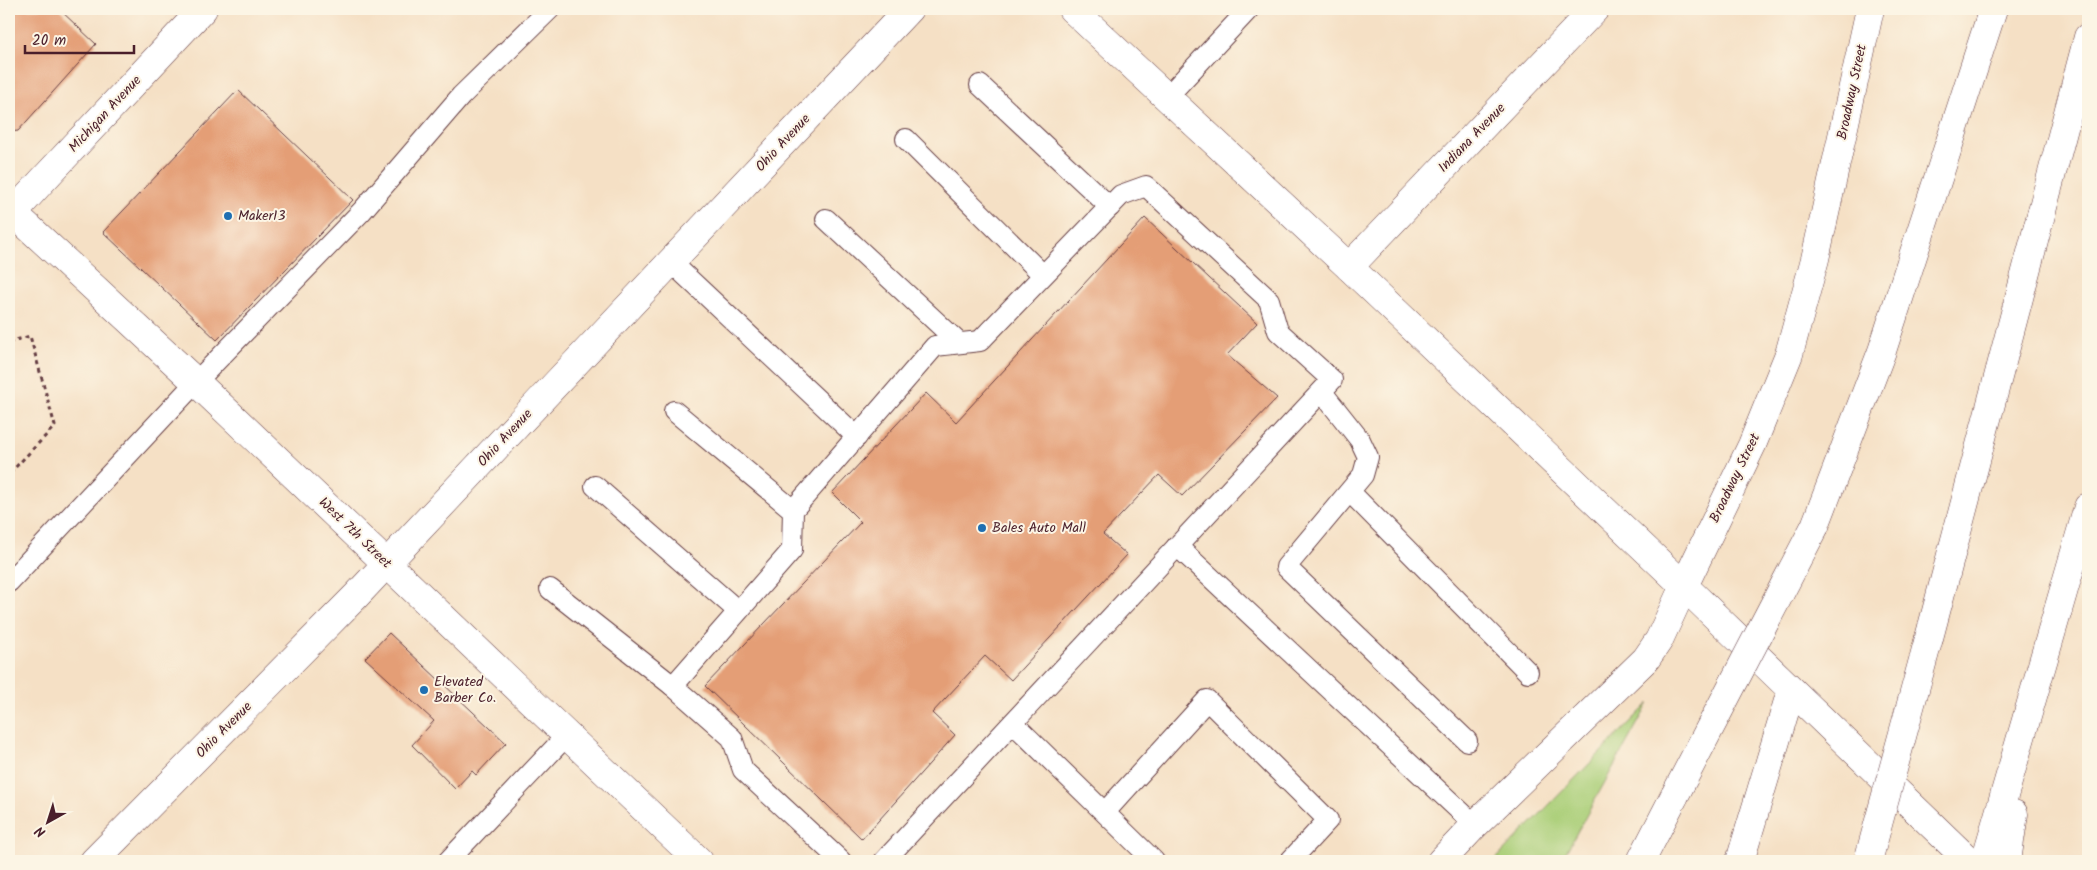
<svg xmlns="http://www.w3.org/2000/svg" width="2097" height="870" viewBox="0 0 2097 870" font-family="Kalam,sans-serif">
<rect width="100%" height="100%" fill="#fcf5e5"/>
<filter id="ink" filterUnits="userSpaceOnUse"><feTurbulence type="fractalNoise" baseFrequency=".02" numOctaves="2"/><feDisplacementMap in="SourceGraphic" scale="10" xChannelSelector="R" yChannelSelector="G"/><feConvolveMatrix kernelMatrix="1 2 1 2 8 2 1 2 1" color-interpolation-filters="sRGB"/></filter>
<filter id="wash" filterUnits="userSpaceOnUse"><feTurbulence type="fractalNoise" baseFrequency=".0096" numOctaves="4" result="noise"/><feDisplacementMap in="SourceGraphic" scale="20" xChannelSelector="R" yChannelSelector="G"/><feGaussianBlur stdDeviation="1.12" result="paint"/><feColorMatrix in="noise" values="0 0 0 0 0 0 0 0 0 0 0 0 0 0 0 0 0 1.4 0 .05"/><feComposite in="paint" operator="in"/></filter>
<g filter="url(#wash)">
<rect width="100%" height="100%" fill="#f5e0c5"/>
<polygon fill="#abcf79" stroke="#7a7752" points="1649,703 1561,861 1494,861"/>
<g id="blocks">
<g fill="#e49e76">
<polygon points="9,9 59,9 96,44 18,131 9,132"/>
<polygon points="238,90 353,200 217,340 103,232"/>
<polygon points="1145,218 1257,323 1227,355 1277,398 1182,496 1159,475 1103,534 1127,555 1011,680 985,656 932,713 955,735 862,839 705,686 861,522 832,493 926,393 956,422"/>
<polygon points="389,633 506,743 476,775 472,771 455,789 412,745 434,721 365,658"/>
</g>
</g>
</g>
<g filter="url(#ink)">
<use href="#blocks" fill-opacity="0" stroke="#643c42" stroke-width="1"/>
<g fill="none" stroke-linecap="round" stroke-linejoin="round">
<g stroke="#643c42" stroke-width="22">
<g id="service">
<polyline points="980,85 1110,207"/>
<polyline points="1167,97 1249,9"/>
<polyline points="906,139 1043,275"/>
<polyline points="826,219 959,343"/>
<polyline points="671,262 857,437"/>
<polyline points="1322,392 1360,440 1368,457 1363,475 1286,567 1467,741"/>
<polyline points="674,411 793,510"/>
<polyline points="595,486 738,611"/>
<polyline points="1350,492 1528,672"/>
<polyline points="1177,546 1475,825"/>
<polyline points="9,582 196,382 362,211 461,96 550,9"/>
<polyline points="550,589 673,686"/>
<polyline points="1013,723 1154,861"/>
<polyline points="1105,812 1207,700 1328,820 1290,861"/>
<polyline points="448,861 567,735"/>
<polyline points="841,861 743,770 732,738 673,686 792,550 793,510 935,346 980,341 1121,195 1146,186 1269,300 1278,331 1332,380 884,861"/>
</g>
</g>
<g stroke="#643c42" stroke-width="29">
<g id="minor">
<polyline points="9,209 196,382 699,861"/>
<polyline points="9,221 13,213 42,181 203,9"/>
<polyline points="1349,267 1595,9"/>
<polyline points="94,861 356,596 909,9"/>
<polyline points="1441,861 1475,825 1646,659 1659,640 1684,586"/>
</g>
</g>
<g stroke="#643c42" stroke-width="29">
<g id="tertiary">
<polyline points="1072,9 1349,267 1684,586 1969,861"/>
<polyline points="1684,586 1752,445 1789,354 1815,259 1870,9"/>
</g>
</g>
<g stroke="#643c42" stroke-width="29">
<g id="motorway">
<polyline points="1815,526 1882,351 1993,9"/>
<polyline points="1929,638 2088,37"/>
<polyline points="1641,861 1675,795"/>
<polyline points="1740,861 1791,691"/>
<polyline points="1985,861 2088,507"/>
<polyline points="2007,861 2014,814"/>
</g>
</g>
<polyline stroke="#643c42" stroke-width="3" stroke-dasharray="4 4" stroke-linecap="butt" points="9,342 30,336 55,426 9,474"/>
<use href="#service" stroke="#fff" stroke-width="20"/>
<use href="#minor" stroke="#fff" stroke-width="28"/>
<use href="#tertiary" stroke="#fff" stroke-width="28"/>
<use href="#motorway" stroke="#fff" stroke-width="28"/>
<g stroke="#643c42" stroke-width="29" stroke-linecap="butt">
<g id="motorway-bridge">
<polyline points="1675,795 1815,526"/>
<polyline points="1868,861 1929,638"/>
</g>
</g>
<use href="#motorway-bridge" stroke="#fff" stroke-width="28"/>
</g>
</g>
<g fill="#1f6fb2" stroke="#fcf5e5" stroke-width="2">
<circle cx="228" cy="216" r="5"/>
<circle cx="982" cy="528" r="5"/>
<circle cx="424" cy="690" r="5"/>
</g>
<g text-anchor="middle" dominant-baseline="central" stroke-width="4" stroke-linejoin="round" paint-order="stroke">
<g font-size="14" fill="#4a1f2b" stroke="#fcf5e5">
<text transform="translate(1852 92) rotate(-78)">Broadway Street</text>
<text transform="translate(105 114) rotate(-47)">Michigan Avenue</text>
<text transform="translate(1472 138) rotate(-46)">Indiana Avenue</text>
<text transform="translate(783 143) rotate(-47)">Ohio Avenue</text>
<text transform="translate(505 438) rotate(-47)">Ohio Avenue</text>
<text transform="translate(1735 478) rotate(-64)">Broadway Street</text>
<text transform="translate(355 533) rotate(44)">West 7th Street</text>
<text transform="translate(224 730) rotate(-45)">Ohio Avenue</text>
</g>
<g font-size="14" fill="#4a1f2b" stroke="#fcf5e5" text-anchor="start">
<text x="238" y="216">Maker13</text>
<text x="992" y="528">Bales Auto Mall</text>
<text x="434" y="682">Elevated<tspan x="434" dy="16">Barber Co.</tspan></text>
</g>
</g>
<rect width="2097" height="870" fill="none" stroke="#fcf5e5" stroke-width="30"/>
<g transform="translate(48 822) rotate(219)" stroke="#fcf5e5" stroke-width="4" paint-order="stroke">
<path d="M0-4L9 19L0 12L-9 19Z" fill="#4a1f2b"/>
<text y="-8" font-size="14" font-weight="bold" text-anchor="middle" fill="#4a1f2b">N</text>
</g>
<path d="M25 45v8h109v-8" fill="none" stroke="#4a1f2b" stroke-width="2.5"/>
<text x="32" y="45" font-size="15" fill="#4a1f2b" stroke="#fcf5e5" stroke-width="4" paint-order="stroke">20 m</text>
</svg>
